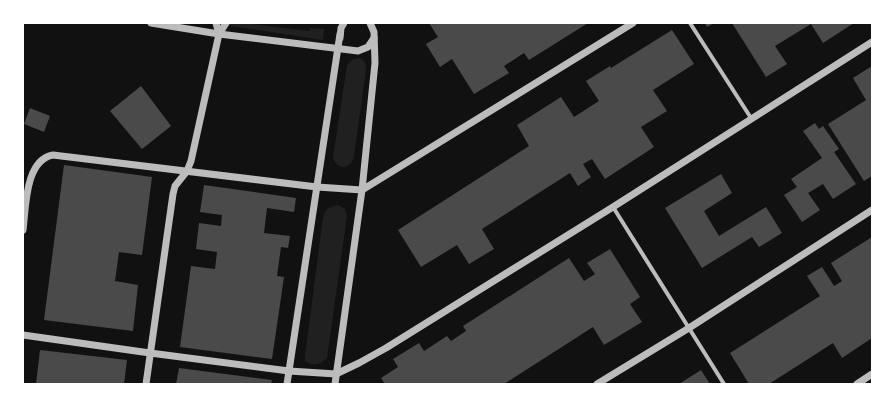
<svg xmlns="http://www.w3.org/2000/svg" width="895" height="407" viewBox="0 0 895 407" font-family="Roboto,sans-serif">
<rect width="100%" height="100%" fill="#111"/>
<g fill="#202020">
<polygon points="212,23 244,23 309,31 310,28 324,29 323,40"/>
<path d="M361,58l4,4 1,8 -12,86c-1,3 -1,5 -3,7 -7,8 -16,3 -18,-6l14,-92 6,-6z"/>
<path d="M338,205l7,4 2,7 -20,142c-7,7 -13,9 -22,3v-5l17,-131c2,-13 2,-17 16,-20z"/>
</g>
<g fill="#4a4a4a">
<polygon points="429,23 588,23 529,60 524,53 504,66 509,73 474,94 452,59 440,67 426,44 438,37"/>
<polygon points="705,23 714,23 707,27"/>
<polygon points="732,23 854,23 823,43 811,24 775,46 787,64 766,77"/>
<polygon points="672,30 694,64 653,90 667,111 641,127 654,147 605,179 592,159 583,164 591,177 578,186 570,173 482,229 494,249 469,264 457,245 421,267 398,230 529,146 517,125 561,97 574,117 599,101 586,81 610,66 611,68"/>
<polygon points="872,66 872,176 864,181 828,124 866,100 853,78"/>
<polygon points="141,86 171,126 142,149 110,111"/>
<polygon points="30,108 50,116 44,132 24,124"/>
<polygon points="815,123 819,129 823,126 839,149 834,152 856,184 833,199 823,184 808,193 820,210 802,222 784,195 797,187 791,179 822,158 803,131"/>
<polygon points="64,165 152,177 142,255 119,252 115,281 138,285 133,331 44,320"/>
<polygon points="721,174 732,193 704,211 719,236 766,207 782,233 759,247 752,237 702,268 665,208"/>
<polygon points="204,185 296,198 294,212 267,208 264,233 290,236 288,248 281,247 277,276 284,277 272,359 180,347 191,266 215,269 217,252 196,249 199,223 221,226 222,215 200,212"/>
<polygon points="872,237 872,338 842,358 833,343 769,384 749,384 730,353 820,296 807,276 822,267 834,286 842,281 831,263"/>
<polygon points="610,249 640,297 630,304 642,322 604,345 593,327 504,384 385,384 381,378 398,367 393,359 419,343 424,351 447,336 451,341 466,331 463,326 569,258 584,281 595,274 587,263"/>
<polygon points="40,350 127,360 124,384 36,384"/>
<polygon points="179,368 272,380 271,384 176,384"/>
<polygon points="701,370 710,384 679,384"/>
</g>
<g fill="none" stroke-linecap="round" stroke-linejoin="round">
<g stroke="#bcbcbc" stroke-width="4">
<polyline points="690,23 751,118"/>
<polyline points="613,207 724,384"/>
</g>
<g stroke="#bcbcbc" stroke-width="7">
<polyline points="151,23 219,34 358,51 368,47 374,38"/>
<polyline points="216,23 219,34"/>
<polyline points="340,38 341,28 344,23"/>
<path d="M23,230c3,-23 2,-70 30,-75l264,32 45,3 271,-167"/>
<polyline points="23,335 150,353 289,371 336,374 359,363 386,348 613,207 872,42"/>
<polyline points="146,384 173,194 175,186 187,171 191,161 219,34 226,23"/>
<polyline points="287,384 340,34"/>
<polyline points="335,384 362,190 375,63 374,32 370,23"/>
<polyline points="597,384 689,328 872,210"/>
<polyline points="857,384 872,374"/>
</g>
</g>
<rect width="895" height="407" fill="none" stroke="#ffffff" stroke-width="48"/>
</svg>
